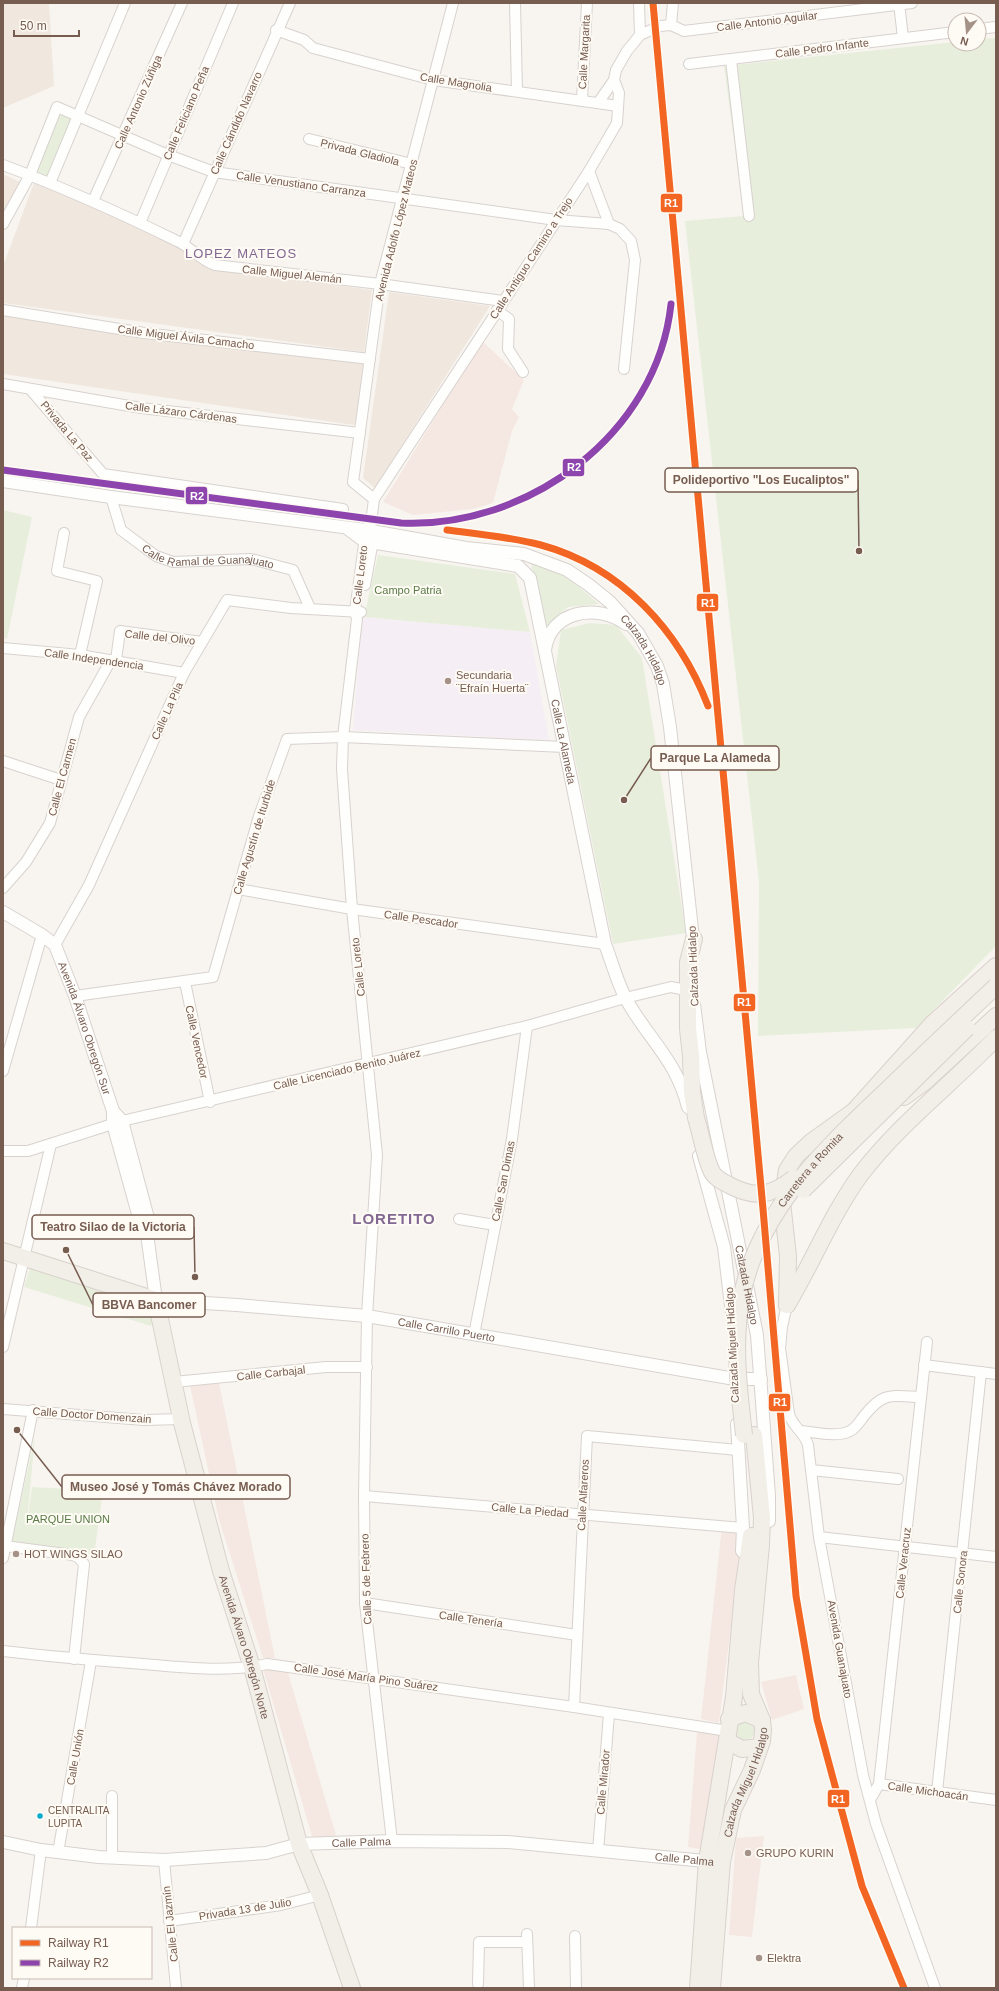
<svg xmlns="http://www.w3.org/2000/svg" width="999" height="1991" viewBox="0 0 999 1991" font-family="Helvetica,sans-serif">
<rect width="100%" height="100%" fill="#f8f5f0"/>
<g fill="#f0e7df">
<polygon points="3,3 49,3 54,86 3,108"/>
<polygon points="3,174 20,182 3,215"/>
<polygon points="34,183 183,244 207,268 372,290 364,352 3,303 3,266"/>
<polygon points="389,292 490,306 375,488 363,478"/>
<polygon points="3,315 369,364 354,425 3,374"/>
</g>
<g fill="#f5e8e2">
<polygon points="482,341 524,380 512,409 519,417 512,431 493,503 473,509 413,515 383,502"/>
<polygon points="218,1378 275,1658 263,1658 219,1520 189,1381"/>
<polygon points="722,1526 743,1528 719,1723 701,1719"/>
<polygon points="262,1665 286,1666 338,1842 314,1843"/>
<polygon points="796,1675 804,1709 772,1720 761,1682"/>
<polygon points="697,1732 720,1735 704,1850 688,1847"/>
<polygon points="764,1836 752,1937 729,1935 736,1838"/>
</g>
<polygon fill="#f5eef5" points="362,617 530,632 549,740 353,730"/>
<g fill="#e7efdc">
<polygon points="996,38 996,946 916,1028 758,1036 759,882 685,221 744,216 724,66 955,42 955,44 979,44 979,39"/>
<polygon points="57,113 71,119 48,178 34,172"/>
<polygon points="3,510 32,517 7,639 3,638"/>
<polygon points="378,555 515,574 530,632 364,617"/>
<polygon points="531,562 565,575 599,604 568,607 543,629"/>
<polygon points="590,623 616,625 642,658 686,933 613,944 556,666 561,630"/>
<path d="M30,1268l111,34c10,6 14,12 10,24l-127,-39z"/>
<polygon points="35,1436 27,1522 32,1487 103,1491 94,1555 12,1541"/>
<polygon points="753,1721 756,1728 752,1738 743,1740 735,1735 733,1723"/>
</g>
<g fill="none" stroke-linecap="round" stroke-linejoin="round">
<g stroke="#d8d2ce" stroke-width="12">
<g id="minor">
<polyline points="515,3 517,91"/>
<polyline points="639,3 640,35"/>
<polyline points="899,3 903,38"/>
<polyline points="671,25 684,31 912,3"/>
<polyline points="671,25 673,3"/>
<polyline points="979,29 996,27"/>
<polyline points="276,30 304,40 313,48 433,80 618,106"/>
<polyline points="731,60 749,216"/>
<polyline points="689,64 955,32"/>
<polyline points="582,100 587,3"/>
<polyline points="598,103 614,80"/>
<polyline points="309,139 412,164"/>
<path d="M3,165c59,22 117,48 174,76 14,6 23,19 38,24l165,19 123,17"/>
<polyline points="589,171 609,224"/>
<polyline points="50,183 125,3"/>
<polyline points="93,201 182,3"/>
<polyline points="140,223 233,3"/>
<polyline points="3,224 30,175 57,107 168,155 214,172 556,220 609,224 620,229 631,241 635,260 624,369"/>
<polyline points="183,244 290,3"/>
<polyline points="3,310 144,333 370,359"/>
<polyline points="497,310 509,319 508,349 523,372"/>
<polyline points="3,384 141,408 360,433"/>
<polyline points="30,389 103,474 343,509"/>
<path id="s1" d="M111,497l10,33 35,26 17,6 78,-3 42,11 17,38"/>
<polyline points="374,499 353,482 380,284 453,3"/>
<polyline points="64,533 57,571 97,581 80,655"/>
<polyline points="365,585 374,535"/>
<polyline points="3,648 80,655 184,673"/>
<polyline points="116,660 120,631 202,642"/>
<polyline points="3,761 61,780"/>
<polyline points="3,888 26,862 50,823 79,717 111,660"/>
<polyline points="238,889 352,909 605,944"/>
<polyline points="55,945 89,885 184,673 227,600 291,608 361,612"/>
<polyline points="185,982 210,1102"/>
<polyline points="75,996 213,977 259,816 287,739 343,737 565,747"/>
<polyline points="3,1071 42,935"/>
<polyline points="3,1151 28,1151 122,1121 527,1026 625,998 671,987 681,989 689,995"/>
<polyline points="459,1219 495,1225"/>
<path d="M787,1305l-5,22 -2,21 9,66c3,12 16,19 19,31l11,92 44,238 13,49 59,164"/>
<polyline points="474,1335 512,1139 527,1026"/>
<polyline points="3,1347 51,1144"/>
<polyline points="924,1365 996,1374"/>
<polyline points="174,1382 326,1367 367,1367"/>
<polyline points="3,1409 144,1420 182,1419"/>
<path d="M801,1431c14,1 36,7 49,0 6,-3 10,-10 14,-15 20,-25 27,-20 57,-19"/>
<polyline points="811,1470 898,1479"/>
<polyline points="364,1496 743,1528"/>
<polyline points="819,1537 996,1557"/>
<polyline points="5,1546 73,1555 79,1558 84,1564 74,1659"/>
<polyline points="3,1558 33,1410"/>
<polyline points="365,1603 577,1635"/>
<path d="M3,1651c51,6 101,10 152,14 37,3 75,7 112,-1l307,43 154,24"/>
<polyline points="574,1707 587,1436 738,1450"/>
<polyline points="879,1784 996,1800"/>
<polyline points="937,1792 981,1372"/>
<polyline points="870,1800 879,1784 927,1342"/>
<polyline points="392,1841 365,1603 364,1496 367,1316 377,1155 352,909 342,769 343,737 357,619 355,611 366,530 371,523 374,499 589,171 617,123 619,93 614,80 616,70 627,51 640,35 660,26 671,25"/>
<polyline points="598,1851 609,1714"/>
<polyline points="58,1853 91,1661"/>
<polyline points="112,1858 112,1796"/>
<polyline points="164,1860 176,1988"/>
<polyline points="169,1921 281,1905 320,1895"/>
<polyline points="31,1928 41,1850"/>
<polyline points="527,1934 529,1988"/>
<polyline points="575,1936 576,1988"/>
<polyline points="478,1984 479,1942 527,1942"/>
<polyline points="22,1988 24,1978"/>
</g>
</g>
<g stroke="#d8d2ce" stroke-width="14">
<g id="tertiary">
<path id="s2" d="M3,481l108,16 255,33 100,18 58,6 43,16 22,15 21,17 28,31 19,33 6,18 7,43 24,221"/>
<path id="s3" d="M348,529l16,12 154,25 12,12 75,366c7,18 12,38 21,55 22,40 50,60 62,108"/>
<path d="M545,650c5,-40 53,-47 81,-26"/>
<path id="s4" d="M3,912l39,23 13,10 20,51 38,115v13l25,90"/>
<path id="s5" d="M694,1004l6,48 57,283 12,161v25"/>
<path id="s6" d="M113,1111l9,10 27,101 -2,12 9,66 81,5 130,11 368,63h26"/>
<polyline points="699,1156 724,1247 733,1322"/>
<polyline points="737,1424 743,1528 742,1551"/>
<path id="s7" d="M3,1842l38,8 58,7 65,3 102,-7 33,-9 93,-3 116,1 207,20"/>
</g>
</g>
<g stroke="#d9d1cc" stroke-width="18">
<g id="primary">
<polyline points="694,939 688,962 688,1029 691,1056 692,1092 696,1118"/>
<polyline points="904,1097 926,1081 996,1016"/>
<path id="s8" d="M3,1251l153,49 26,123 39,148 31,96 47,177 21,51 32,93"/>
<polyline points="787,1305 788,1256 782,1202 787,1170 796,1156 811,1142 854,1111 932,1024 996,966"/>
<path d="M787,1305c26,-43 44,-90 74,-131 39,-51 91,-90 135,-136"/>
<polyline points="729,1719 745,1713 762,1720"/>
<polyline points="727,1741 742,1749 759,1747"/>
<polyline points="698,1988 707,1861 734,1697 743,1590 751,1536"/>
<path id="s9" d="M712,1988l10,-126 11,-52 19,-40 10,-29 1,-11 -1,-10 -11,-26 -1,-31 11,-118 1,-27 -8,-83"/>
</g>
</g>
<use href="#minor" stroke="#fefefd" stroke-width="10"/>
<use href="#tertiary" stroke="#fefefd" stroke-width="12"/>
<use href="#primary" stroke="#f2eee8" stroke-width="16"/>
<g stroke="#d9d1cc" stroke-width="18" stroke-linecap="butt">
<g id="primary-bridge">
<path d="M696,1118c5,15 9,41 16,54 3,6 11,10 17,13 26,14 42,11 65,-7"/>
<polyline points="803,1190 967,1028"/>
<path id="s10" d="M744,1435c-5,-45 -11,-90 -3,-135 16,-90 85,-152 148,-212 35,-34 71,-68 107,-102"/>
</g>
</g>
<use href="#primary-bridge" stroke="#f2eee8" stroke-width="16"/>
<g stroke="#fefaf4" stroke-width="10">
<g id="rail-1">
<polyline points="653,3 763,1209 796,1596 817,1719 862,1886 904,1988"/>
<path d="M447,530c32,4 63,7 94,15 80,22 138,85 167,161"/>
</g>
</g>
<g stroke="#fefaf4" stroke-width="10">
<path id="rail-2" d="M3,470l398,53c126,6 256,-88 270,-219"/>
</g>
<use href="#rail-1" stroke="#f26522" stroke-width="7"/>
<use href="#rail-2" stroke="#8e44ad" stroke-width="7"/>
</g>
<g fill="#a49288" stroke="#fefaf4" stroke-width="1.5">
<circle cx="448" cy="681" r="4"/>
<circle cx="16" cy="1554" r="4"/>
<circle cx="748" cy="1853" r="4"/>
<circle cx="759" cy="1958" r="4"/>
</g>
<circle fill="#00a9ce" stroke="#fefaf4" stroke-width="1.5" cx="40" cy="1816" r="3.5"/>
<g text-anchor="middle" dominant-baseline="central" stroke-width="4" stroke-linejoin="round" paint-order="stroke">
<g font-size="10" fill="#775c50" stroke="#fefaf4" text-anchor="start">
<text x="48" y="1810">CENTRALITA<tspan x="48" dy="13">LUPITA</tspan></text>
</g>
<g font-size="11" fill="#775c50" stroke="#fefaf4">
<text transform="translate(767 21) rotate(-7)">Calle Antonio Aguilar</text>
<text transform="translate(822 48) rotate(-7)">Calle Pedro Infante</text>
<text transform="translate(584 52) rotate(-87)">Calle Margarita</text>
<text transform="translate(456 82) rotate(9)">Calle Magnolia</text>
<text transform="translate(138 102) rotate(-66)">Calle Antonio Zúñiga</text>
<text transform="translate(186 113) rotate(-67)">Calle Feliciano Peña</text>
<text transform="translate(236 123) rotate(-66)">Calle Cándido Navarro</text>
<text transform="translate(360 152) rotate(14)">Privada Gladiola</text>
<text transform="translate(301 184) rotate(8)">Calle Venustiano Carranza</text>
<text transform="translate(396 230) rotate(-76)">Avenida Adolfo López Mateos</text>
<text transform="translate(531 258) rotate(-57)">Calle Antiguo Camino a Trejo</text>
<text transform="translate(292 274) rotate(6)">Calle Miguel Alemán</text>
<text transform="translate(186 337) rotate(7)">Calle Miguel Ávila Camacho</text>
<text transform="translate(181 412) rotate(7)">Calle Lázaro Cárdenas</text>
<text transform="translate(67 431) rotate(50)">Privada La Paz</text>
<text stroke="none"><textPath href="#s1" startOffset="130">Calle Ramal de Guanajuato</textPath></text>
<text transform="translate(360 575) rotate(-83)">Calle Loreto</text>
<text transform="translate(160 637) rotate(6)">Calle del Olivo</text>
<text stroke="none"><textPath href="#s2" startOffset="685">Calzada Hidalgo</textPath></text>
<text transform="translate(94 659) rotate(8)">Calle Independencia</text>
<text transform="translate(167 711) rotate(-66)">Calle La Pila</text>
<text stroke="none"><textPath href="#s3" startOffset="360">Calle La Alameda</textPath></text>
<text transform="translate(62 777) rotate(-75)">Calle El Carmen</text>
<text transform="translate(254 837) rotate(-73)">Calle Agustín de Iturbide</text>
<text transform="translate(421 919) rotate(8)">Calle Pescador</text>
<text transform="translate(693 966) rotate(-92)">Calzada Hidalgo</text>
<text transform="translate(358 967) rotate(-96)">Calle Loreto</text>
<text stroke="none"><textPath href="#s4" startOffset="150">Avenida Álvaro Obregón Sur</textPath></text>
<text transform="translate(197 1042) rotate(78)">Calle Vencedor</text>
<text transform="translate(347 1069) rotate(-13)">Calle Licenciado Benito Juárez</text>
<text stroke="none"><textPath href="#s10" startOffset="285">Carretera a Romita</textPath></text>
<text transform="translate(503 1181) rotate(-79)">Calle San Dimas</text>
<text stroke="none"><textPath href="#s5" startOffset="286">Calzada Hidalgo</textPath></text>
<text stroke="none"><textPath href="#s6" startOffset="489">Calle Carrillo Puerto</textPath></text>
<text transform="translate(732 1345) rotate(-93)">Calzada Miguel Hidalgo</text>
<text transform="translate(271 1373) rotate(-6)">Calle Carbajal</text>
<text transform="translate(92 1415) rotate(4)">Calle Doctor Domenzain</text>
<text transform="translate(583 1495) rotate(-87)">Calle Alfareros</text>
<text transform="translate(530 1510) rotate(5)">Calle La Piedad</text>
<text transform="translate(903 1563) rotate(-84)">Calle Veracruz</text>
<text transform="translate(366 1579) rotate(-92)">Calle 5 de Febrero</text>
<text transform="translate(960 1582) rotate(-84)">Calle Sonora</text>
<text transform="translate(471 1619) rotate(8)">Calle Tenería</text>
<text stroke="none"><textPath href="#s8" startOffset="519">Avenida Álvaro Obregón Norte</textPath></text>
<text transform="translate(840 1649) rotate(80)">Avenida Guanajuato</text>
<text transform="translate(366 1677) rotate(8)">Calle José María Pino Suárez</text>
<text transform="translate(75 1757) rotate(-80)">Calle Unión</text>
<text transform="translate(603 1782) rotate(-85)">Calle Mirador</text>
<text stroke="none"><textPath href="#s9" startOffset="210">Calzada Miguel Hidalgo</textPath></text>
<text transform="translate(928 1791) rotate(8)">Calle Michoacán</text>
<text stroke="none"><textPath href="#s7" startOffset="361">Calle Palma</textPath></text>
<text stroke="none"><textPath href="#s7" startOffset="685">Calle Palma</textPath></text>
<text transform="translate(245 1909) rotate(-9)">Privada 13 de Julio</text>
<text transform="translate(170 1924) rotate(-96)">Calle El Jazmín</text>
</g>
<g font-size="11" fill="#5a7c48" stroke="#fefaf4">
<text x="408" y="590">Campo Patria</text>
<text x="68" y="1519">PARQUE UNION</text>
</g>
<g font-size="11" fill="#775c50" stroke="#fefaf4" text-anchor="start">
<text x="456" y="675">Secundaria<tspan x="456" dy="13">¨Efraín Huerta¨</tspan></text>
<text x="24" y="1554">HOT WINGS SILAO</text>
<text x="756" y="1853">GRUPO KURIN</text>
<text x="767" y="1958">Elektra</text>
</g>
<g font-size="13" letter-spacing="1" fill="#826892" stroke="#fefaf4">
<text x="241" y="253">LOPEZ MATEOS</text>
</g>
<g font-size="15" font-weight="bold" letter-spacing="1" fill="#826892" stroke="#fefaf4">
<text x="394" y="1218">LORETITO</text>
</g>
</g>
<path fill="none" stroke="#775c50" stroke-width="1.5" d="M859 551L858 480M624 800L651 758M195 1277L194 1227M66 1250L93 1305M17 1430L62 1487"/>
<g fill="#775c50" stroke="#fefaf4" stroke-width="1.5">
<circle cx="859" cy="551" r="4"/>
<circle cx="624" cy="800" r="4"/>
<circle cx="195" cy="1277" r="4"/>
<circle cx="66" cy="1250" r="4"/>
<circle cx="17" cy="1430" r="4"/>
</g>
<g fill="#fefaf4" stroke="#775c50" stroke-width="1.5">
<rect x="665" y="468" width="193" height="24" rx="4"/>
<rect x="651" y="746" width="128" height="24" rx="4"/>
<rect x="32" y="1215" width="162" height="24" rx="4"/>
<rect x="93" y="1293" width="112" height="24" rx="4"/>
<rect x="62" y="1475" width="228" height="24" rx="4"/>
</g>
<g font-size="12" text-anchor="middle" font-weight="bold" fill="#775c50">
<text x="761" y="484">Polideportivo "Los Eucaliptos"</text>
<text x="715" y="762">Parque La Alameda</text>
<text x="113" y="1231">Teatro Silao de la Victoria</text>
<text x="149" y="1309">BBVA Bancomer</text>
<text x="176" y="1491">Museo José y Tomás Chávez Morado</text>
</g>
<g stroke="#fefaf4" stroke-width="1.5">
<rect x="660" y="193" width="23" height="20" rx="4" fill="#f26522"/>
<rect x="562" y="458" width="23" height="19" rx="4" fill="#8e44ad"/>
<rect x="185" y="486" width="23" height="19" rx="4" fill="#8e44ad"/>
<rect x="696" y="593" width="23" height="19" rx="4" fill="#f26522"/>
<rect x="733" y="993" width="23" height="19" rx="4" fill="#f26522"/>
<rect x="768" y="1393" width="23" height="19" rx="4" fill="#f26522"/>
<rect x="827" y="1789" width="23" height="19" rx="4" fill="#f26522"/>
</g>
<g font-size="11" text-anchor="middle" font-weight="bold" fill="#fff">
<text x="671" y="207">R1</text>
<text x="574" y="471">R2</text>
<text x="197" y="500">R2</text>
<text x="708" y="607">R1</text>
<text x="744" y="1006">R1</text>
<text x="780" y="1406">R1</text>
<text x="838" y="1803">R1</text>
</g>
<rect width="999" height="1991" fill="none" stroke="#775c50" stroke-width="8"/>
<rect x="12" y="1927" width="140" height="52" fill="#fefaf4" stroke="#c8bbb2"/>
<rect x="20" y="1940" width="20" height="6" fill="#f26522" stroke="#c8bbb2"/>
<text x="48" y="1947" font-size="12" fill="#775c50">Railway R1</text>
<rect x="20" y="1960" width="20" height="6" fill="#8e44ad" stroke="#c8bbb2"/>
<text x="48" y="1967" font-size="12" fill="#775c50">Railway R2</text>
<g transform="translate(967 32) rotate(196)"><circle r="19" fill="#fefaf4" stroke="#c8bbb2"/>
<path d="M0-3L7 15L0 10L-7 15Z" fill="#a49288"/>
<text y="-6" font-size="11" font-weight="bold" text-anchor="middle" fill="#775c50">N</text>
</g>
<path d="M14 30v6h65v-6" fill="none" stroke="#775c50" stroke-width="2"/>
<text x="20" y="30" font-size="12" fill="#775c50" stroke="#fefaf4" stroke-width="3" paint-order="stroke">50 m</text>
</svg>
